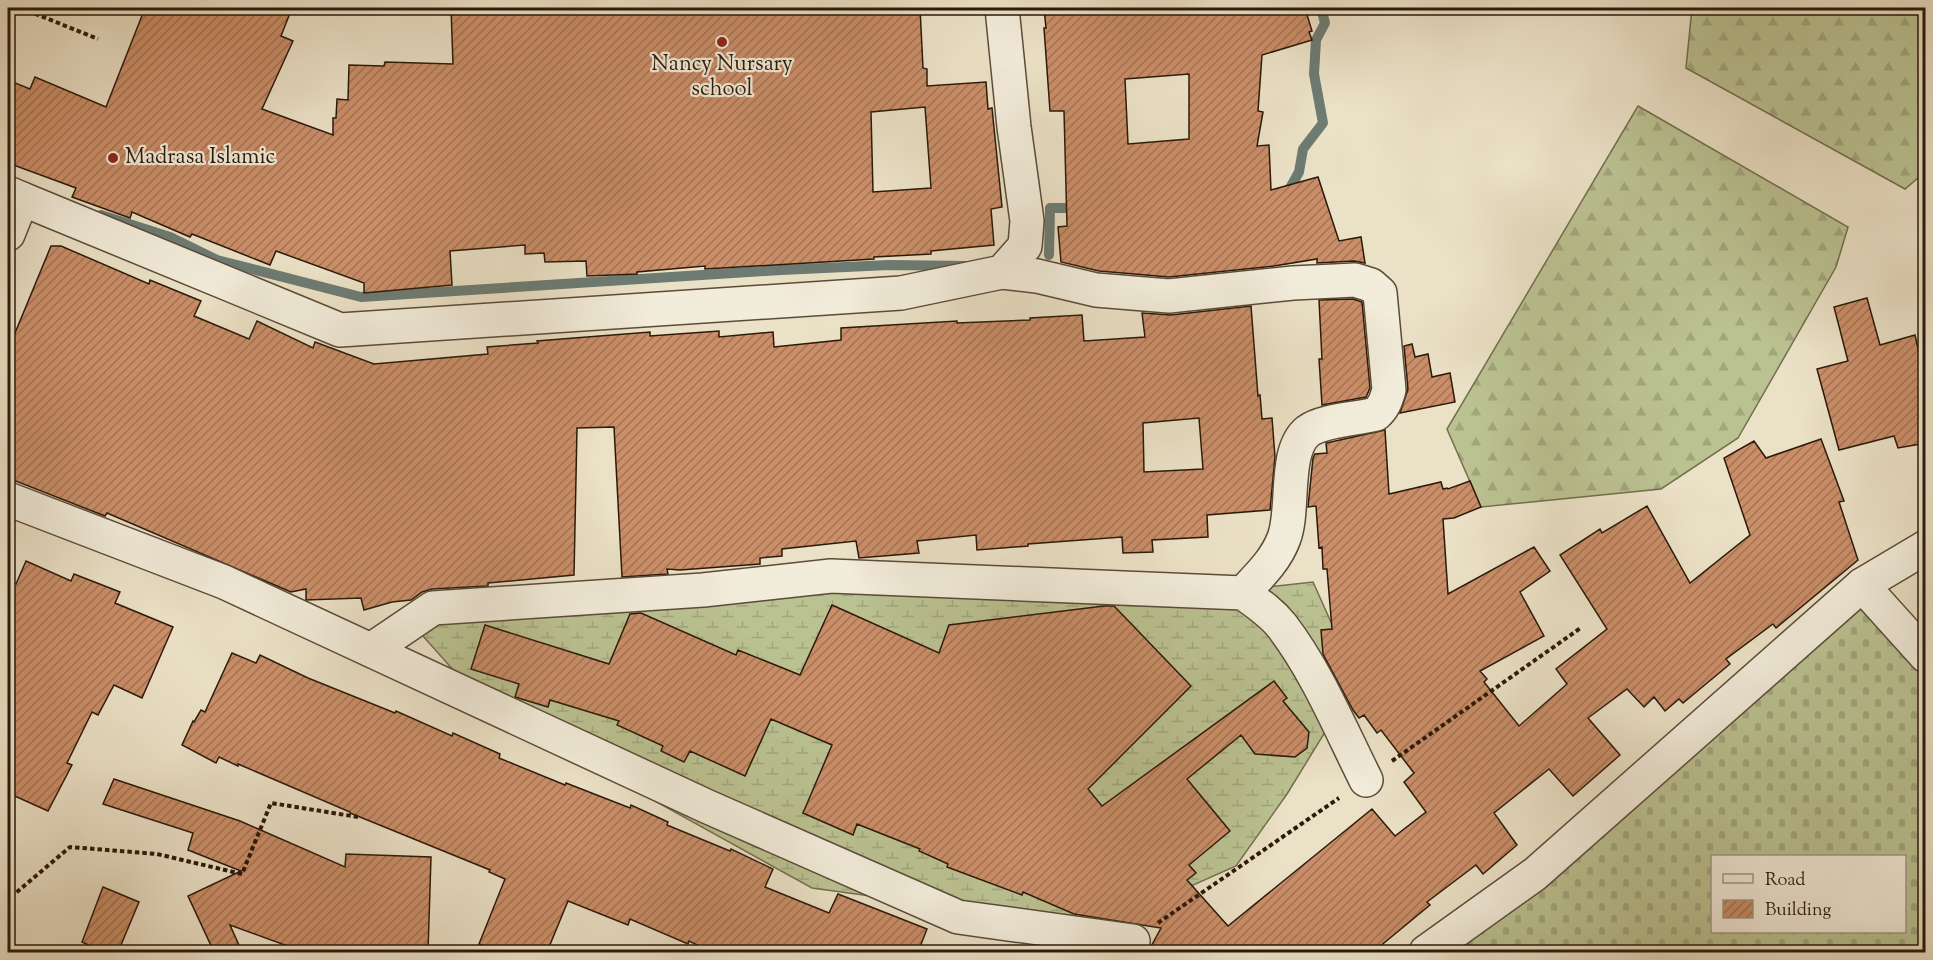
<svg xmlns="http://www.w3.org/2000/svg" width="1933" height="960" viewBox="0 0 1933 960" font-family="'Sorts Mill Goudy',serif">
<defs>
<pattern id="forest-firs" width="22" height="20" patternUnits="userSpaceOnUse" patternTransform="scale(1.5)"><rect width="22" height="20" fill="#bbc292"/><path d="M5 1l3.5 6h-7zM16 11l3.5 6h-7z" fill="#a1a67d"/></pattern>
<pattern id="wetland-marsh" width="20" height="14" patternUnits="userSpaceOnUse" patternTransform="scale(1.5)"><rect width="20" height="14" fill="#bbc292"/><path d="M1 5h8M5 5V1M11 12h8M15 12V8" fill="none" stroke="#a1a67d"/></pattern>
<pattern id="cemetery-stones" width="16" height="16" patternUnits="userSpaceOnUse" patternTransform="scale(1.5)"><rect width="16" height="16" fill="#bbc292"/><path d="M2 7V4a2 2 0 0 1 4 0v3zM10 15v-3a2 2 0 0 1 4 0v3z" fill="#a1a67d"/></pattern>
<pattern id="building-hatch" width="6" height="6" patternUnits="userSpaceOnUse" patternTransform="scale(1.5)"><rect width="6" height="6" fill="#ca8e68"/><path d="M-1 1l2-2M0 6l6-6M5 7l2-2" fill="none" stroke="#a47354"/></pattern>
</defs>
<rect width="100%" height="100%" fill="#ebe1c6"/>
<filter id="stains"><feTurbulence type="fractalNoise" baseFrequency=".00333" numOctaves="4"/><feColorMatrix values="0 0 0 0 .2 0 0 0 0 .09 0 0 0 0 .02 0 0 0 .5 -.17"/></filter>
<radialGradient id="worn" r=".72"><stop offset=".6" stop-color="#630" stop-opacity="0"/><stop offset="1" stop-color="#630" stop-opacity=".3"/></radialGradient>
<g fill="url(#forest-firs)" stroke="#736e4e" stroke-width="1.5">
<polygon points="1692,8 1925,8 1925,172 1905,189 1686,68"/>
<polygon points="1638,106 1848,227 1836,267 1738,438 1661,489 1481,507 1447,429"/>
</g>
<polygon fill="url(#wetland-marsh)" stroke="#736e4e" stroke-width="1.5" points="942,569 1169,598 1313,582 1357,680 1287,794 1236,866 1099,927 812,888 487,708 415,627"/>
<path fill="url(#cemetery-stones)" stroke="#736e4e" stroke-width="1.5" fill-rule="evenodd" d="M1864,590l61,78v284h-495zM1712,856h192v76h-192z"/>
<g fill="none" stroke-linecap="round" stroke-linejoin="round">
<g stroke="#6d7b73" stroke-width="10">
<polyline points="1285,197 1299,172 1303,149 1323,123 1314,74 1316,40 1325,23 1321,8"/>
<polyline points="101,215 170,237 217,260 361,297 781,270 889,265 966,266"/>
<polyline points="1049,255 1050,208 1080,208"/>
</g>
</g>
<g fill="url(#building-hatch)" stroke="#2b190a" stroke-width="1.5" fill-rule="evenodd">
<path d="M145,8h147l-11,28 12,5 -31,68 71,26v-17h3l1,-19 11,1 1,-35 35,1 1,-4 68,2 -2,-56h469l3,60 4,1v17l59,-4 2,27 4,-1 10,99 -11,2 3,36 -63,6v3l-57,3v2l-169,10v-3l-68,6v2l-50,2 -1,-15 -41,1 -1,-9 -19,1v-9l-75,6 2,34 -88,8v-10l-88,-32 -6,14 -78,-31 -2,3 -58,-25 -2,6 -58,-21 4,-9 -68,-25v-83l22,9 5,-12 71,30zM925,107l6,81 -58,4 -2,-80z"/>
<path d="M1044,8h261l7,23 -3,1 3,8 -50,15 -4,56 5,1 -6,34 12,-1 2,45 47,-13 21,64 22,-4 4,26 -11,-2 -37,2v-4l-43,7 -105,11 -70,-6 -38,-9 -3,-35 9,-1 -3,-115h-14l-6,-83h2zM1189,74v65l-61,5 -3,-65z"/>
<path d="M51,246h10l88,38 1,-4 51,21 -7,15 55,23 8,-18 56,27 2,-6 59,22 114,-10 -1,-7 51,-4 -1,-2 113,-9v4l69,-5v6l54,-5 1,15 67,-7v-12l116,-7v2l73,-3v-2l52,-3 2,26 61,-4 -3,-24 29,2 80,-9 7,90 2,-1 2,24 10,-1 3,39 -5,53 -63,5 1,22 -56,3 1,12 -30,1 -1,-16 -94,7v2l-51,4 -1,-15 -59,6 2,12 -60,5 -3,-17 -74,8v7l-22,2v6l-80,6 -13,-1 1,5 -46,3 -8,-150 -37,1 -3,147 -86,8v3l-56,3 -10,3 -11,8 -19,2 -28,8 -3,-12 -55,2v-11l-15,3 -184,-79 -2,3 -97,-38v-128zM1199,418l4,51 -59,3 -1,-49z"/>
<polygon points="1867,298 1880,345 1915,335 1920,358 1926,357 1926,443 1898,448 1894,436 1839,450 1817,369 1848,361 1834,307"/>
<polygon points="1353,299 1362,302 1370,388 1366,397 1322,405 1319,359 1322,359 1319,300"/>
<polygon points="1412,344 1415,357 1428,354 1432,377 1450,373 1455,402 1400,413 1408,389 1404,346"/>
<polygon points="1385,430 1389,494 1441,482 1443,489 1447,488 1448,489 1470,481 1481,507 1454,518 1443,519 1448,594 1534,547 1550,571 1520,592 1544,636 1480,671 1487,679 1484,682 1519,726 1567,684 1556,669 1607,629 1560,555 1600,529 1602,533 1647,506 1690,583 1750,535 1724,458 1754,441 1766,458 1821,439 1844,501 1839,502 1858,560 1776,628 1773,624 1726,659 1730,664 1683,703 1679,699 1665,711 1654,697 1644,707 1627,689 1588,718 1620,755 1573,796 1549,769 1494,813 1517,845 1483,874 1476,865 1427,902 1430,905 1373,952 1148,952 1161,928 1074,914 1023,892 1022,895 947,867 948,864 919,851 920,849 857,824 853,835 803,813 832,745 771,719 745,776 690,751 684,762 661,751 663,746 617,725 619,721 550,700 548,707 515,697 519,684 471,669 485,625 609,664 630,614 641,613 736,655 738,650 800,675 832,605 939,653 949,625 1104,606 1114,606 1191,686 1088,789 1102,806 1274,681 1287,698 1283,701 1309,732 1307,748 1295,757 1255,754 1241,735 1187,779 1230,831 1189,865 1196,873 1187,880 1228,926 1372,809 1395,836 1426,812 1404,782 1414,773 1381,730 1377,733 1364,715 1359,718 1353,710 1323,654 1321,630 1332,629 1327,569 1323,569 1322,547 1319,548 1316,506 1308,507 1313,458 1315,454 1327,453 1326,443"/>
<polygon points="26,561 71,581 74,574 120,592 115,603 173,627 142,698 114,685 98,715 92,712 67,763 72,765 48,811 8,793 8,580 16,584"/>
<polygon points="232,653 256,663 260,655 308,678 395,713 396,711 452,736 453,733 500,754 499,758 565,785 566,783 630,808 631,805 668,822 667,825 730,851 731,849 773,869 765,887 829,913 838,894 927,929 918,952 712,952 689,941 688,944 630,919 628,925 568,901 547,952 486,952 488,947 479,944 505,879 489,872 490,870 350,813 350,812 238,764 238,766 219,757 216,763 182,745 193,721 194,722 201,710 205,712"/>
<polygon points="114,779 240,821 345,867 346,854 431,857 428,952 304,952 230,925 242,952 214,952 188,896 241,871 188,850 193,833 103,804"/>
<polygon points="103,887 139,902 118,952 88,952 91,946 82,942"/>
</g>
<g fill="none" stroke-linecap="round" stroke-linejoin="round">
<g stroke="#5b4b39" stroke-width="36">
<g id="minor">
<polyline points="8,193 22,199 8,234"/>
<polyline points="22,199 340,330 901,293 1002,272 1025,246 1027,221 1014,127 1002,8"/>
<path d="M1002,272l35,4 59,14 73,6 124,-13 62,-3 16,5 9,8 9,97c-3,10 -5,17 -13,24 -19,5 -53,6 -68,17 -25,20 -13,78 -24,107 -8,22 -25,38 -41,55"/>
<polyline points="8,499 224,582 706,806 958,917 1133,941"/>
<polyline points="1862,585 1926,656"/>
<path d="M371,650l62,-42 270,-18 128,-14 412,17c14,10 28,19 39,33 35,46 58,102 84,154"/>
<polyline points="1426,952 1535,874 1862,585 1926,547"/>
</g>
</g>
<g stroke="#2b190a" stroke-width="4" stroke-dasharray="4.5 3" stroke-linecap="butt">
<polyline points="21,8 98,39"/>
<polyline points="1392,761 1582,627"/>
<polyline points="8,904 11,897 70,847 157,854 242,874 271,803 358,817"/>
<polyline points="1158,923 1339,798"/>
</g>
<use href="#minor" stroke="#f2ecda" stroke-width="33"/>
</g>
<g fill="#8f2418" stroke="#f2ecda" stroke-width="2">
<circle cx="722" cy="42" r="6"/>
<circle cx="113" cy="158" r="6"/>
</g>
<g text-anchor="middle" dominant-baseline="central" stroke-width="4.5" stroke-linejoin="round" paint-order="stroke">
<g font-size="22" fill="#2b190a" stroke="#f2ecda">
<text x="722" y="65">Nancy Nursary<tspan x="722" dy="25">school</tspan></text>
<text x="125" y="158" text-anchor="start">Madrasa Islamic</text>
</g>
</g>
<rect width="1933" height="960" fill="none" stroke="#ebe1c6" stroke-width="30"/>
<rect x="9" y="9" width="1915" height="942" fill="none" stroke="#2b190a" stroke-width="3"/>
<rect x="15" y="15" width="1903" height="930" fill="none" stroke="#2b190a" stroke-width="1.5"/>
<rect x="1711" y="855" width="195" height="78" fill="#f2ecda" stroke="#a29887" stroke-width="1.5"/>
<rect x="1723" y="874" width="30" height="9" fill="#f2ecda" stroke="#a29887" stroke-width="1.5"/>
<text x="1765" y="885" font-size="18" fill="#2b190a">Road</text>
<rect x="1723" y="900" width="30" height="18" fill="url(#building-hatch)" stroke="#a29887" stroke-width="1.5"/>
<text x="1765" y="915" font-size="18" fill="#2b190a">Building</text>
<rect width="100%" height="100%" filter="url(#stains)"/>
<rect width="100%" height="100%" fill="url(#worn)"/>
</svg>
